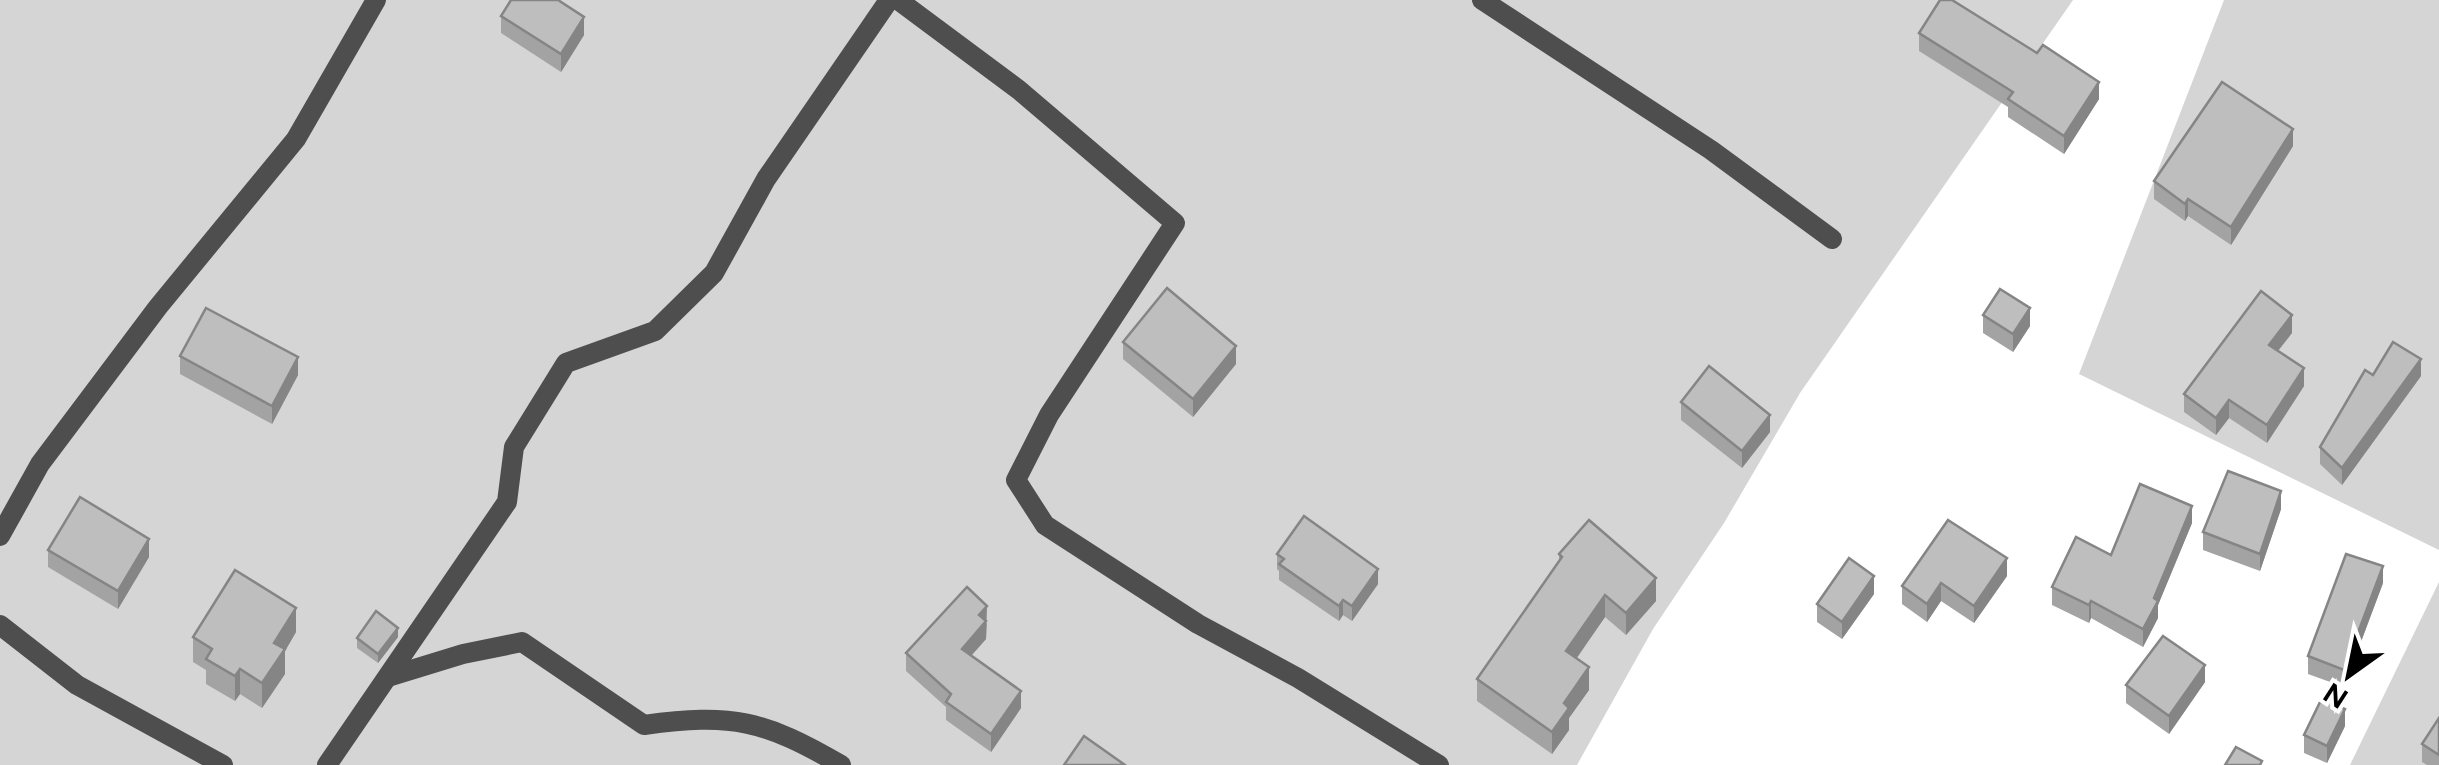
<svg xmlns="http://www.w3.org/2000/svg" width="2439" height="765" viewBox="0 0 2439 765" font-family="Figtree,sans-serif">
<rect width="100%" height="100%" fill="#fff"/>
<g fill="#d5d5d5">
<polygon points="0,0 2073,0 1800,393 1724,523 1653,629 1577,765 0,765"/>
<polygon points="2224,0 2439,0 2439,550 2079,374"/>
<polygon points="2439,582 2439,765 2350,765"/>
</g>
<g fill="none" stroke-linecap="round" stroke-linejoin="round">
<g stroke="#4e4e4e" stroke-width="20">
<polyline points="898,0 1019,90 1175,223 1049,415 1016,480 1045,525 1198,624 1298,678 1439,765"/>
<polyline points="1482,0 1711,150 1832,239"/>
<polyline points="0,536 40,464 158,307 296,139 376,0"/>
<polyline points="0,625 77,685 223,765"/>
<path d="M388,677l75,-23 59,-12 122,83c88,-12 120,-5 197,40"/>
<polyline points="327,765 507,502 514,447 566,363 655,331 714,273 766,179 889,0"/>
</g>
</g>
<g fill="#a3a3a3">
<polygon points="501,16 584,35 561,72 501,33"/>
<polygon points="1919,33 2099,99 2064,154 2008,117 2008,107 1919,51"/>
<polygon points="2293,146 2231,245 2188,216 2185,221 2154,199 2154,181"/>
<polygon points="1983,315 2030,326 2013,352 1983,333"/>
<polygon points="2292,333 2278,351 2304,386 2267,443 2229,418 2216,435 2184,412 2184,394"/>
<polygon points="1123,342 1236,364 1193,417 1123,359"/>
<polygon points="180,356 298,375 272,424 180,374"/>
<polygon points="2421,376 2342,485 2320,464 2320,447"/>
<polygon points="1681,402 1770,432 1742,468 1681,420"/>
<polygon points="2281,509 2260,571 2203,550 2203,532"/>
<polygon points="2192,523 2158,605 2158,618 2143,647 2091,618 2089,623 2052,605 2052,587 2111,555"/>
<polygon points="48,550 149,557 118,609 48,567"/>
<polygon points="1277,554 1378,584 1352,621 1343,615 1339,621 1279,580 1279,571 1277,569"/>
<polygon points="1559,554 1656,601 1626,635 1605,617 1577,658 1589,690 1569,718 1569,730 1552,754 1477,701 1477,679 1559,562"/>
<polygon points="2007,576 1974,623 1941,601 1927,622 1902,604 1902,586"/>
<polygon points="2383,583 2344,687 2308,674 2308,656"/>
<polygon points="1874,594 1842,639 1817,622 1817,604"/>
<polygon points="987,623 986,639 971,656 1021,708 991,752 946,720 946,707 906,671 906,653"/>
<polygon points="296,632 285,651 285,674 262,708 240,694 235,701 206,684 206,670 193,662 193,637"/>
<polygon points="398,637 378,663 357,648 357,638"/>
<polygon points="2205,682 2169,734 2126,703 2126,685"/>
<polygon points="2439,718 2439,765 2427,765 2422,762 2422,744"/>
<polygon points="2345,726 2327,763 2304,753 2304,735"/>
</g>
<g fill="#858585">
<polygon points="584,17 584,35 561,72 561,54"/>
<polygon points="2099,82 2099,99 2064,154 2064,136"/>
<polygon points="2293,129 2293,146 2231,245 2231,227"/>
<polygon points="2188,199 2188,216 2185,221 2185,204"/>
<polygon points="2030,308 2030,326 2013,352 2013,334"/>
<polygon points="2292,315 2292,333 2269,362 2269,345"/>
<polygon points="1236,346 1236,364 1193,417 1193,399"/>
<polygon points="298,357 298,375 272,424 272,406"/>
<polygon points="2421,359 2421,376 2342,485 2342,468"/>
<polygon points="2304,368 2304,386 2267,443 2267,425"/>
<polygon points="2229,400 2229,418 2216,435 2216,418"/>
<polygon points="1770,415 1770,432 1742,468 1742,451"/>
<polygon points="2281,491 2281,509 2260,571 2260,554"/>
<polygon points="2192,506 2192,523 2158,605 2158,618 2143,647 2143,629"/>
<polygon points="149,539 149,557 118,609 118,591"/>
<polygon points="2007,558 2007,576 1974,623 1974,606"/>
<polygon points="2383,566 2383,583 2344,687 2344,670"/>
<polygon points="1378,569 1378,584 1352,621 1352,606"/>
<polygon points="1874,576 1874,594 1842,639 1842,622"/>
<polygon points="1656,578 1656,601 1626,635 1626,613"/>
<polygon points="1941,583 1941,601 1927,622 1927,604"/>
<polygon points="1605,595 1605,617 1566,673 1566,651"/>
<polygon points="1343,600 1343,615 1339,621 1339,606"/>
<polygon points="2091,601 2091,618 2089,623 2089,605"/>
<polygon points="987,606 986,639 962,666 962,649 979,615"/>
<polygon points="296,608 296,632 285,651 285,674 262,708 262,683 274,643"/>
<polygon points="398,628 398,637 378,663 378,654"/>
<polygon points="2205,665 2205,682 2169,734 2169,716"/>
<polygon points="1589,667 1589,690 1569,718 1569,730 1552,754 1552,732 1564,703"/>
<polygon points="240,669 240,694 235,701 235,676"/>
<polygon points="1021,691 1021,708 991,752 991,734"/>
<polygon points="2345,709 2345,726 2327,763 2327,746"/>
</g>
<g fill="#bebebe" stroke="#858585" stroke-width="2.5">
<polygon points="511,0 558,0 584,17 561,54 501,16"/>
<polygon points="1940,0 1952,0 2037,53 2043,45 2099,82 2064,136 2008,99 2013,92 1919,33"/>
<polygon points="2222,82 2293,129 2231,227 2188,199 2185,204 2154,181"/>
<polygon points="1167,288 1236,346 1193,399 1123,342"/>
<polygon points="2000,289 2030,308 2013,334 1983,315"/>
<polygon points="2261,291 2292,315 2269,345 2304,368 2267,425 2229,400 2216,418 2184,394"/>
<polygon points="206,308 298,357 272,406 180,356"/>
<polygon points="2393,342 2421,359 2342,468 2320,447 2365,370 2373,375"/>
<polygon points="1709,366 1770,415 1742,451 1681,402"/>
<polygon points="2228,471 2281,491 2260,554 2203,532"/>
<polygon points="2140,484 2192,506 2154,598 2158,601 2143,629 2091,601 2089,605 2052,587 2076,537 2111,555"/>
<polygon points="80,497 149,539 118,591 48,550"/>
<polygon points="1304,516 1378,569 1352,606 1343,600 1339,606 1279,564 1284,559 1277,554"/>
<polygon points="1589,520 1656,578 1626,613 1605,595 1566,651 1589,667 1564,703 1569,708 1552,732 1477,679 1562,557 1559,554"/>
<polygon points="1948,520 2007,558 1974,606 1941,583 1927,604 1902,586"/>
<polygon points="2346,554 2383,566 2344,670 2308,656"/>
<polygon points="1849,558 1874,576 1842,622 1817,604"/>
<polygon points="235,570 296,608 274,643 285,649 262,683 240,669 235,676 206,659 212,649 193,637"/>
<polygon points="967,587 987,606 979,615 986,621 962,649 1021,691 991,734 946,702 951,694 906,653"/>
<polygon points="376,611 398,628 378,654 357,638"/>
<polygon points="2163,636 2205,665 2169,716 2126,685"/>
<polygon points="2322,698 2345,709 2327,746 2304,735"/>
<polygon points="2439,718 2439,755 2422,744"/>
<polygon points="1084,736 1125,765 1064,765"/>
<polygon points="2236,747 2262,761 2260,765 2225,765"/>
</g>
<g transform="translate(2349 675) rotate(213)" stroke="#ffffff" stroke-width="8" paint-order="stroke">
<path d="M0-8L18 38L0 25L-18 38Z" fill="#000000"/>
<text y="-15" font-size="28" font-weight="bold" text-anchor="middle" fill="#000000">N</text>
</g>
</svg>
